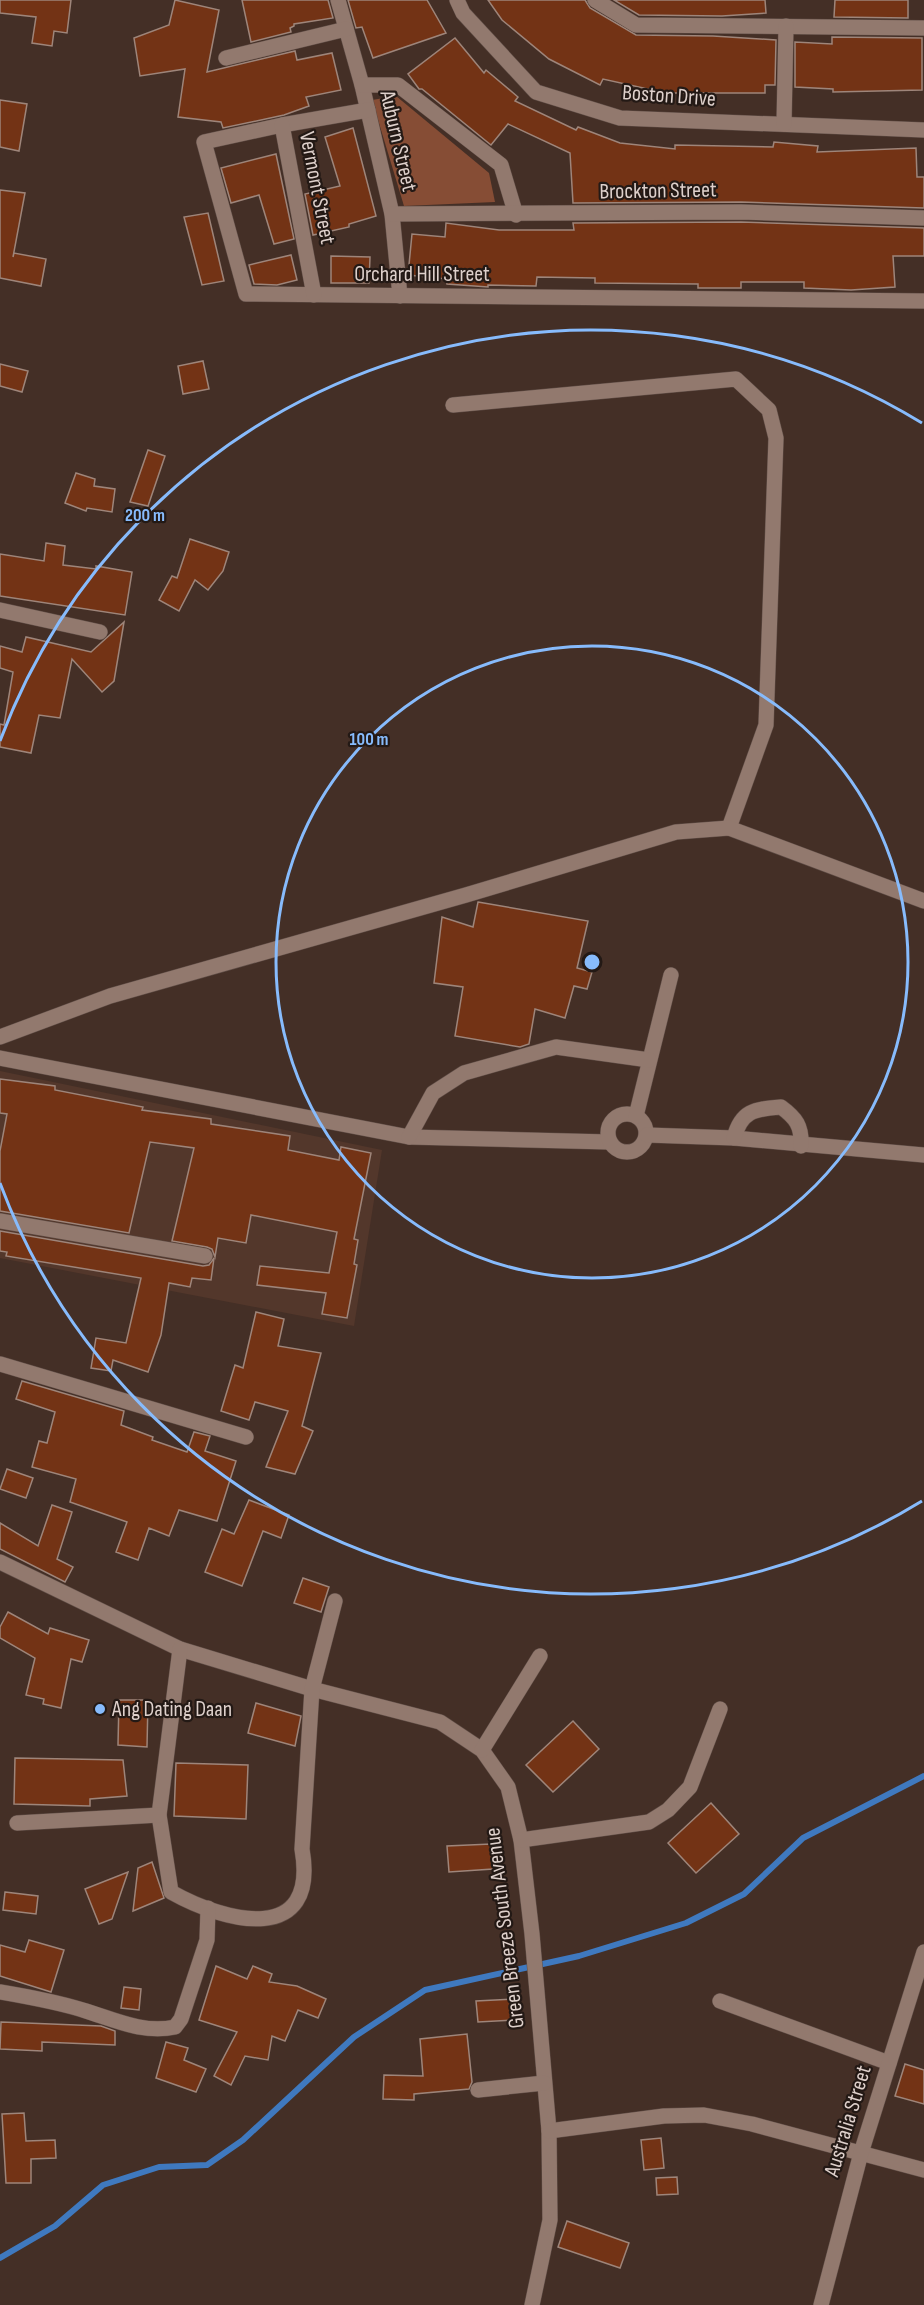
<svg xmlns="http://www.w3.org/2000/svg" width="924" height="2305" viewBox="0 0 924 2305" font-family="'Sofia Sans Condensed',sans-serif">
<rect width="100%" height="100%" fill="#442f26"/>
<polygon fill="#53372b" points="0,1071 382,1150 354,1326 0,1258"/>
<polygon fill="#864d35" points="396,96 489,173 495,202 404,206 372,100"/>
<g fill="none" stroke-linecap="round" stroke-linejoin="round">
<polyline stroke="#3f79bf" stroke-width="6" points="0,2258 55,2226 103,2185 159,2167 207,2165 243,2140 354,2037 425,1990 579,1956 686,1923 744,1894 803,1838 924,1776"/>
</g>
<g fill="#733315" stroke="#9e857a" stroke-width="1.5">
<polygon points="0,0 71,0 67,33 54,31 52,46 32,43 36,17 0,13"/>
<polygon points="175,0 219,10 207,72 295,51 297,60 332,53 341,90 306,97 309,106 284,115 223,128 221,122 178,117 185,69 140,76 134,38 169,25"/>
<polygon points="242,0 328,0 333,18 294,24 294,26 290,28 291,32 251,42"/>
<polygon points="348,0 427,0 446,33 373,58 362,27 356,28"/>
<polygon points="488,0 585,0 590,8 636,35 713,36 776,40 775,85 765,85 765,93 666,93 603,79 600,85 549,59 502,20"/>
<polygon points="614,0 765,0 766,13 722,16 639,15"/>
<polygon points="835,0 908,0 908,18 834,17"/>
<polygon points="832,37 922,38 922,90 833,92 833,89 795,87 795,42 832,44"/>
<polygon points="455,38 484,73 486,70 518,97 515,101 576,130 578,127 620,143 675,149 675,145 773,147 774,142 818,146 817,152 916,148 917,177 924,177 924,208 741,202 573,203 570,153 508,124 491,145 422,89 419,89 408,74"/>
<polygon points="0,100 27,104 19,151 0,147"/>
<polygon points="353,128 376,216 349,224 349,227 313,235 305,194 340,186 325,137"/>
<polygon points="276,154 294,239 274,244 259,195 231,203 221,168"/>
<polygon points="0,190 25,193 13,257 14,253 46,259 41,286 0,278"/>
<polygon points="208,213 224,281 202,285 184,217"/>
<polygon points="741,222 924,228 924,256 893,256 895,287 851,290 804,288 804,282 741,282 741,288 698,288 698,284 595,283 595,278 537,277 536,286 488,285 488,287 447,284 447,279 408,275 412,234 445,237 446,223 499,230 574,230 573,223"/>
<polygon points="291,255 297,280 277,285 254,284 249,265"/>
<polygon points="331,256 370,257 369,283 331,283"/>
<polygon points="203,361 209,389 183,394 178,366"/>
<polygon points="0,364 28,371 22,392 0,386"/>
<polygon points="148,450 165,456 148,506 130,502"/>
<polygon points="76,473 95,479 94,486 115,489 112,512 87,508 86,511 65,503"/>
<polygon points="190,539 229,552 223,571 208,590 195,580 179,611 159,600 172,576 177,578"/>
<polygon points="46,543 65,546 63,565 96,569 96,566 132,572 125,615 0,596 0,554 44,561"/>
<polygon points="124,622 114,681 102,692 72,659 60,718 39,715 31,753 0,747 0,724 4,725 13,672 0,668 0,646 22,652 26,637 91,652"/>
<polygon points="478,902 588,921 577,968 592,972 587,989 574,986 565,1018 535,1009 529,1044 520,1047 455,1036 463,987 434,983 442,917 473,927"/>
<polygon points="0,1079 55,1086 55,1090 143,1107 142,1110 211,1119 211,1124 290,1136 288,1150 339,1160 341,1147 371,1153 354,1239 358,1240 354,1264 357,1265 347,1318 322,1314 326,1293 257,1285 260,1266 329,1273 337,1232 251,1215 246,1243 218,1238 215,1257 212,1249 207,1247 172,1241 194,1148 150,1142 129,1233 0,1211 0,1151 7,1114 0,1113"/>
<polygon points="0,1231 203,1266 209,1265 214,1258 211,1280 192,1278 190,1287 169,1283 161,1335 148,1372 113,1360 111,1371 91,1368 96,1338 126,1343 141,1278 6,1256 7,1252 0,1251"/>
<polygon points="256,1312 284,1319 278,1346 321,1353 302,1426 313,1431 295,1474 266,1467 288,1411 255,1402 249,1420 221,1411 235,1365 243,1368"/>
<polygon points="22,1381 124,1411 121,1425 153,1437 152,1440 187,1452 194,1432 210,1436 205,1451 236,1461 217,1521 179,1510 169,1536 149,1528 138,1560 116,1552 127,1522 70,1502 76,1479 32,1467 39,1441 47,1443 55,1412 16,1399"/>
<polygon points="7,1469 33,1478 26,1498 0,1489"/>
<polygon points="249,1500 289,1515 281,1538 263,1531 242,1586 205,1572 222,1529 234,1534"/>
<polygon points="52,1505 72,1512 57,1559 73,1567 65,1582 0,1549 0,1523 38,1546"/>
<polygon points="303,1578 329,1587 321,1612 294,1603"/>
<polygon points="8,1612 48,1634 50,1628 89,1640 82,1662 71,1659 61,1708 43,1704 44,1699 26,1695 35,1658 0,1638 0,1627"/>
<polygon points="119,1700 148,1700 147,1747 118,1745"/>
<polygon points="256,1703 301,1716 295,1746 248,1733"/>
<polygon points="573,1721 599,1749 553,1792 526,1765"/>
<polygon points="15,1758 123,1760 127,1796 90,1799 90,1806 14,1804"/>
<polygon points="176,1763 248,1765 246,1819 174,1816"/>
<polygon points="711,1803 739,1834 696,1873 668,1843"/>
<polygon points="491,1844 493,1869 449,1872 447,1846"/>
<polygon points="152,1862 164,1898 133,1911 138,1868"/>
<polygon points="128,1872 112,1919 99,1924 85,1889"/>
<polygon points="5,1892 38,1896 36,1914 3,1910"/>
<polygon points="29,1940 64,1950 51,1992 0,1976 0,1945 25,1952"/>
<polygon points="216,1966 247,1979 253,1966 272,1974 269,1982 297,1986 326,1999 318,2018 298,2010 285,2041 272,2036 268,2060 245,2056 231,2085 214,2076 237,2032 199,2020"/>
<polygon points="124,1987 141,1989 139,2010 121,2008"/>
<polygon points="515,1999 516,2020 478,2022 476,2001"/>
<polygon points="1,2022 101,2026 115,2031 115,2045 42,2042 42,2051 0,2049"/>
<polygon points="467,2034 472,2082 469,2089 414,2094 414,2100 383,2099 384,2075 423,2076 420,2039"/>
<polygon points="166,2042 188,2048 184,2060 206,2069 196,2092 156,2078"/>
<polygon points="905,2064 924,2070 924,2104 895,2096"/>
<polygon points="24,2113 26,2141 55,2140 56,2158 31,2159 31,2183 6,2183 2,2114"/>
<polygon points="661,2138 664,2168 644,2170 641,2140"/>
<polygon points="677,2177 678,2194 657,2195 656,2178"/>
<polygon points="567,2221 629,2243 620,2268 558,2247"/>
</g>
<g fill="none" stroke-linecap="round" stroke-linejoin="round">
<g stroke="#604e47" stroke-width="16">
<g id="minor">
<polyline points="338,0 362,85 392,214 400,296"/>
<polyline points="457,0 463,13 536,92 620,118 924,130"/>
<polyline points="595,0 636,25 924,28"/>
<polyline points="226,58 346,29"/>
<polyline points="362,85 398,85 501,165 516,215"/>
<polyline points="368,110 282,125 204,142 246,294 924,301"/>
<polyline points="784,124 786,26"/>
<polyline points="282,125 314,295"/>
<polyline points="392,214 741,212 924,218"/>
<polyline points="453,405 736,379 769,410 776,438 766,725 729,828"/>
<polyline points="0,610 100,632"/>
<polyline points="0,1037 110,996 466,895 676,832 729,828 924,901"/>
<polyline points="0,1058 409,1137 609,1142"/>
<circle cx="627" cy="1133" r="19"/>
<polyline points="636,1116 671,975"/>
<polyline points="647,1135 734,1138 924,1155"/>
<polyline points="409,1137 433,1093 464,1073 556,1047 649,1060"/>
<path d="M734,1138c7,-27 20,-29 47,-31 15,11 21,19 20,39"/>
<polyline points="0,1221 205,1256"/>
<polyline points="0,1364 246,1437"/>
<polyline points="0,1562 180,1649 312,1689 440,1722 482,1750 508,1787 521,1840 532,1934 549,2131 550,2220 532,2305"/>
<path d="M180,1649l-21,166 12,77c55,31 148,54 131,-43l10,-160 23,-88"/>
<polyline points="482,1750 540,1656"/>
<polyline points="17,1823 159,1815"/>
<polyline points="521,1840 649,1822 668,1810 690,1787 720,1709"/>
<path d="M0,1992c29,5 58,10 86,19 29,9 58,23 89,16l6,-8 26,-79 1,-32"/>
<polyline points="720,2001 889,2063"/>
<polyline points="478,2090 544,2083"/>
<polyline points="549,2131 664,2116 704,2115 752,2124 924,2170"/>
<polyline points="821,2305 861,2153 924,1952"/>
</g>
</g>
<use href="#minor" stroke="#92796e" stroke-width="15"/>
</g>
<g fill="none" stroke="#87bbfc" stroke-width="3">
<circle cx="592" cy="962" r="316"/>
<path d="M922 1501A632 632 0 0 1 0 1183M0 741A632 632 0 0 1 922 423"/>
</g>
<circle fill="#87bbfc" stroke="#231915" stroke-width="2" cx="100" cy="1709" r="6"/>
<g text-anchor="middle" dominant-baseline="central" stroke-width="4.5" stroke-linejoin="round" paint-order="stroke">
<g font-size="22" fill="#ded0cb" stroke="#231915">
<text transform="translate(669 96) rotate(4)">Boston Drive</text>
<text transform="translate(398 141) rotate(77)">Auburn Street</text>
<text transform="translate(317 188) rotate(79)">Vermont Street</text>
<text transform="translate(658 191) rotate(-1)">Brockton Street</text>
<text x="422" y="274">Orchard Hill Street</text>
<text transform="translate(505 1928) rotate(-97)">Green Breeze South Avenue</text>
<text transform="translate(848 2121) rotate(-73)">Australia Street</text>
</g>
<g font-size="22" fill="#ded0cb" stroke="#231915" text-anchor="start">
<text x="112" y="1709">Ang Dating Daan</text>
</g>
</g>
<circle cx="592" cy="962" r="9" fill="#87bbfc" stroke="#231915" stroke-width="3"/>
<g font-size="18" text-anchor="middle" font-weight="bold" fill="#87bbfc" stroke="#231915" stroke-width="4.5" stroke-linejoin="round" paint-order="stroke">
<text x="145" y="521">200 m</text>
<text x="369" y="745">100 m</text>
</g>
</svg>
